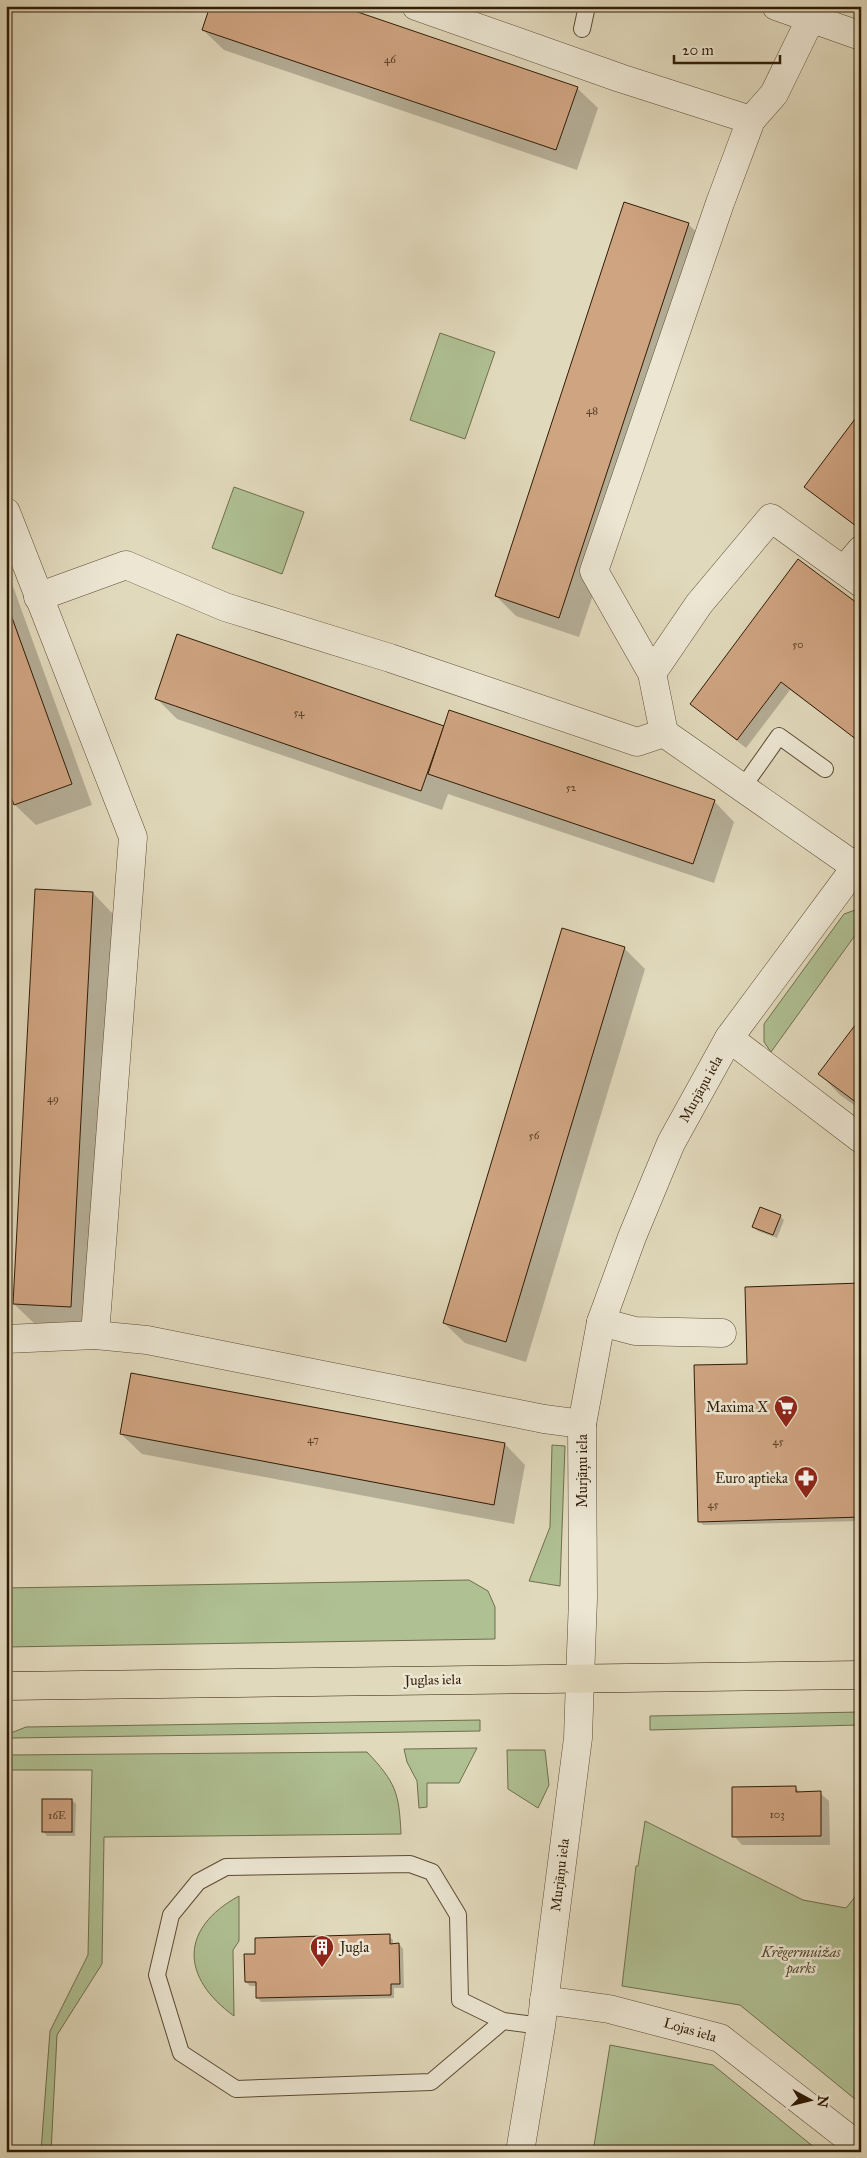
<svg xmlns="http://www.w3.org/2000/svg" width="867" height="2158" viewBox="0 0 867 2158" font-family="'IM FELL Great Primer',serif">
<rect width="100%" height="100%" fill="#e1d9bc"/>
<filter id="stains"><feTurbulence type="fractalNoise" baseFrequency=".004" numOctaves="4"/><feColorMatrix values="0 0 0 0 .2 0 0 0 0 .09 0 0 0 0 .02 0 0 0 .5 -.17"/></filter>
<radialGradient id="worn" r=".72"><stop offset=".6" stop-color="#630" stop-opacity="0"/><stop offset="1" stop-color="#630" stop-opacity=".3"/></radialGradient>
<g fill="#afc093" stroke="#706e4c">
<polygon points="440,333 495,352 465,439 410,420"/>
<polygon points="234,487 304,512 282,574 212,548"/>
<polygon points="858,909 861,911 861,927 771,1052 764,1042 764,1024 844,914"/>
<polygon points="552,1445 565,1446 560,1586 529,1581 550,1527"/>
<polygon points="469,1580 488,1591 495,1607 495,1639 6,1647 6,1588"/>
<polygon points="861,1712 861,1725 650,1730 650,1716"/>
<polygon points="480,1720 480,1731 11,1738 11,1733 26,1727"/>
<polygon points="477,1748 459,1783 427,1783 427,1807 419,1808 417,1781 407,1762 404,1749"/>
<polygon points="507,1750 545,1750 549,1785 538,1808 508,1789"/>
<path d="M367,1752c29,31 32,40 34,82l-297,3 -2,127 -45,71 -6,117 -10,-1 9,-120 38,-76 4,-185h-82v-15z"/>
<polygon points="645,1821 803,1900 846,1908 855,1897 858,1898 861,1843 861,2104 740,2005 622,1986 636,1866 638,1866"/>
<path d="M239,1896v45l-6,9 1,66c-54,-39 -54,-88 5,-120z"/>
<polygon points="610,2045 713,2065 820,2152 593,2152"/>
</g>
<g fill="#0003">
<polygon points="203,30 577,88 598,108 577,170 224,50"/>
<polygon points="688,224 709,244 579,637 516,616 496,596"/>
<polygon points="6,567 92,805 36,825 15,805 6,779"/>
<polygon points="861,608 861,743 790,690 746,748 691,704"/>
<polygon points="156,698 444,728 714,801 734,822 714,883 448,794 442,810 177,719"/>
<polygon points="93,893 113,914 91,1327 35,1324 14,1304"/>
<polygon points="624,948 645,969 526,1362 465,1343 444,1323"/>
<polygon points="861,1023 861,1110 840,1095 820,1074"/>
<polygon points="780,1216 784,1220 777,1238 758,1231 753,1227"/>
<polygon points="861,1285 861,1521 703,1525 699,1521 748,1365"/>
<polygon points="121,1434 505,1444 525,1465 514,1524 142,1454"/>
<polygon points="796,1788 801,1793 820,1793 829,1801 830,1845 742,1845 734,1836"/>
<polygon points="72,1800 76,1804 75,1836 47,1836 43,1831"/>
<polygon points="389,1936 393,1940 393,1945 399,1944 403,1949 404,1988 394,1988 394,1998 261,2002 257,1997 257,1986 250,1986 246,1982"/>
</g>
<g fill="#cfa481" stroke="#311c06">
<polygon points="210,6 340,6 578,87 556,150 202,30"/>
<polygon points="624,202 689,223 559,618 495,596"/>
<polygon points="861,411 861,528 860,529 804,487"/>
<polygon points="798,559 861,606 861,743 781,682 737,740 690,704"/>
<polygon points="6,601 72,784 14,805 6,783"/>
<polygon points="177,634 444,726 421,791 155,699"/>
<polygon points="449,710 715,800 693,864 428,774"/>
<polygon points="35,889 93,892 71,1307 13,1304"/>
<polygon points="562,928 625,947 506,1342 443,1323"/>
<polygon points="859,1020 861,1022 861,1106 818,1074"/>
<polygon points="760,1207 781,1215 773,1235 752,1227"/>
<polygon points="861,1283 861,1517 698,1522 694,1365 747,1364 745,1287"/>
<polygon points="131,1373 505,1443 494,1505 120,1434"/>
<polygon points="796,1786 796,1792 821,1791 821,1836 732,1837 732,1787"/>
<rect x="42" y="1799" width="30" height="33"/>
<polygon points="390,1934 390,1944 399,1943 400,1984 391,1984 391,1995 256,1998 256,1982 245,1982 244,1954 255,1954 255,1938"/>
<polygon points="484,2148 483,2152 381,2152"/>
</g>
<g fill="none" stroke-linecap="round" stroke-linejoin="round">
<g stroke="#5d4b34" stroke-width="18">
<g id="service">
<polyline points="582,29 587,6"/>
<polyline points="743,787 779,736 825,769"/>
<polyline points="503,2021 431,2082 236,2089 181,2053 157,1975 171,1915 198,1882 226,1867 410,1864 432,1872 458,1915 460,2000 503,2021 541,2026"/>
</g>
</g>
<g stroke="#5d4b34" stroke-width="29">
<g id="minor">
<polyline points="416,6 620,78 751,120"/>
<polyline points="776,6 861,36"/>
<polyline points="6,512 133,837 95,1335"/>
<polyline points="844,570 861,550"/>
<polyline points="38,597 126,565 225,607 390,658 637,742 664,733 856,867"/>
<polyline points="652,673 699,604 771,518 861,583"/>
<polyline points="664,733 652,673 594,571 720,203 751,120 774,94 811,18"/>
<polyline points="729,1038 861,1139"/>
<polyline points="601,1322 635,1331 722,1333"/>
<polyline points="6,1339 95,1335 147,1340 544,1419 582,1424"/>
<polyline points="544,2000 609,2009 720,2038 861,2148"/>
<polyline points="520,2152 541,2026 578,1738 580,1679"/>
</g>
</g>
<g stroke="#5d4b34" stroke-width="29">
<polyline id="tertiary" points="580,1679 583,1599 582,1424 601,1322 632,1237 671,1143 729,1038 861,860"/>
</g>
<g stroke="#311c06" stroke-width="29">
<polyline id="primary" points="6,1686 861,1675"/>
</g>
<use href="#service" stroke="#ece6d3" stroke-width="16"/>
<use href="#minor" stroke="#ece6d3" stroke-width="28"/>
<use href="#tertiary" stroke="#ece6d3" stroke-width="28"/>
<use href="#primary" stroke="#e1d9bc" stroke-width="28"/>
</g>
<defs>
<g id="supermarket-pin" transform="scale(1.25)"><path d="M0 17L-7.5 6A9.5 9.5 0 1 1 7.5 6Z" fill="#8f2418" stroke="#ece6d3"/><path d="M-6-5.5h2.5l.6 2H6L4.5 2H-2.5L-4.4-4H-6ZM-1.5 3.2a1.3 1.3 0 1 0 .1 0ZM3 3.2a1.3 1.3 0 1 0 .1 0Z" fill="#fff"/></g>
<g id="pharmacy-pin" transform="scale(1.25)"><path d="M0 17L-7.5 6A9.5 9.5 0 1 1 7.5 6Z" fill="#8f2418" stroke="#ece6d3"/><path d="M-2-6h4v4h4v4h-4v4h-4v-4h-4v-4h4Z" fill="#fff"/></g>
<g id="building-pin" transform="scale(1.25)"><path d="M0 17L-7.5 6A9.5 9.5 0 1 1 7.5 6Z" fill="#8f2418" stroke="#ece6d3"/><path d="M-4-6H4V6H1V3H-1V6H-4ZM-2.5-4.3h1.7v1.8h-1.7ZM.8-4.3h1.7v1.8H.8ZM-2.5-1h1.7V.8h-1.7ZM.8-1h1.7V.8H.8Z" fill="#fff"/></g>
</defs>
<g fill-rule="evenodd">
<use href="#supermarket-pin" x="786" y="1407"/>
<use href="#pharmacy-pin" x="806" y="1478"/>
<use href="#building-pin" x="322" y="1947"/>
</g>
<g text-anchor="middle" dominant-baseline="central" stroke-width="5" stroke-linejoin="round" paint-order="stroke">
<g font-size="11" fill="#583e25">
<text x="390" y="59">46</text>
<text x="592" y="410">48</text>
<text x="798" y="644">50</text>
<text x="299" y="712">54</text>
<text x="571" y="787">52</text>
<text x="53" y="1098">49</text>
<text x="534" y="1135">56</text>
<text x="313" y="1439">47</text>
<text x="778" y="1441">45</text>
<text x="713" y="1504">45</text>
<text x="777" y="1814">103</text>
<text x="57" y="1815">16E</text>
</g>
<g font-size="14" fill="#311c06" stroke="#ece6d3">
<text transform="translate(701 1089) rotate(-61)">Murjāņu iela</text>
<text transform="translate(582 1471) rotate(-90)">Murjāņu iela</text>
<text transform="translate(433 1680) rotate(-1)">Juglas iela</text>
<text transform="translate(560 1875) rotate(-83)">Murjāņu iela</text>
<text transform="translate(690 2030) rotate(16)">Lojas iela</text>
</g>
<g font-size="14" fill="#311c06" stroke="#ece6d3" text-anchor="end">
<text x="768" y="1407">Maxima X</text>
<text x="788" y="1478">Euro aptieka</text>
<text x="340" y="1947" text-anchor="start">Jugla</text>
</g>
<g font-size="14" font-style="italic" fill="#574d30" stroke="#ece6d3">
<text x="801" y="1952">Krēgermuižas<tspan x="801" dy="16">parks</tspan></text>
</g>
</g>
<rect width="867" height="2158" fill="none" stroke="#e1d9bc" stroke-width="25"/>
<rect x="8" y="8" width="852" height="2143" fill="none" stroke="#311c06" stroke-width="2.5"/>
<rect x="12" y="12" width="842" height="2133" fill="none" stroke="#311c06"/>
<g transform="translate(810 2100) rotate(97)" stroke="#ece6d3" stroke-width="4" paint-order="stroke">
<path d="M0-4L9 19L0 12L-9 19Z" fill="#311c06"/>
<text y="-8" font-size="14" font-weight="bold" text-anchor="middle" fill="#311c06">N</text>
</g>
<path d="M674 55v8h106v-8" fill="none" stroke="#311c06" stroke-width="2.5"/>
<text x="682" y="55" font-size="15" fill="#311c06" stroke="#ece6d3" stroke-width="4" paint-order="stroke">20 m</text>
<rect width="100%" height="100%" filter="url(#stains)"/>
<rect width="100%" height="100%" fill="url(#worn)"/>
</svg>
